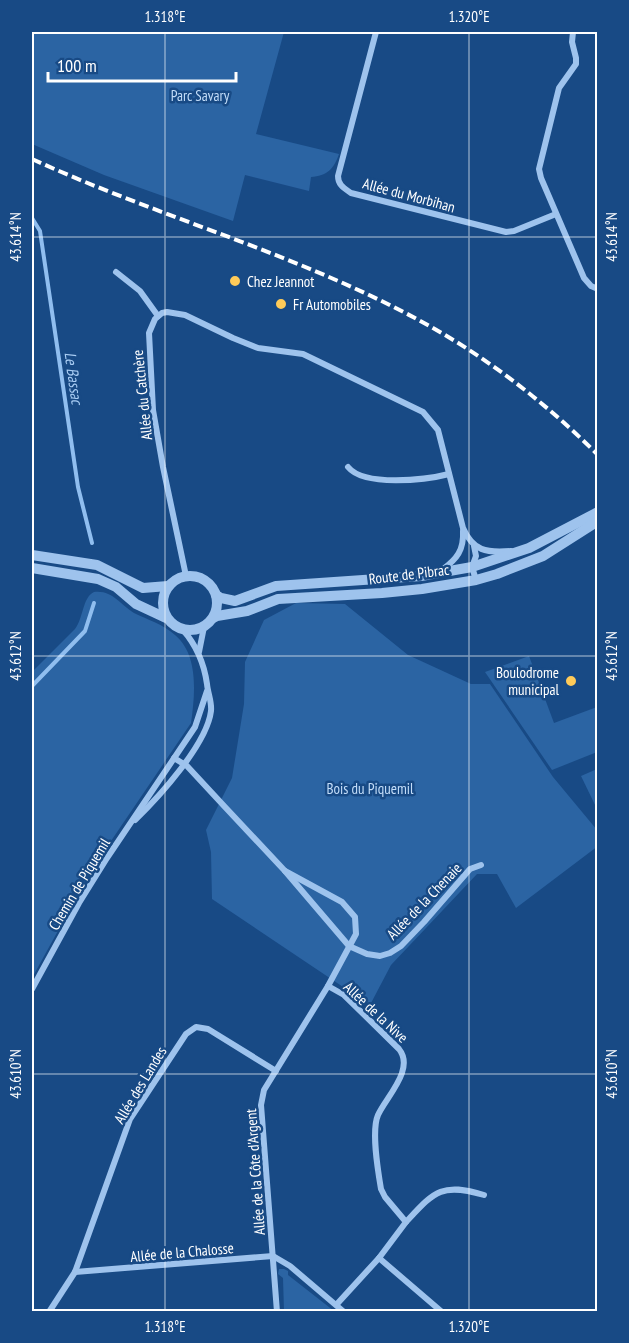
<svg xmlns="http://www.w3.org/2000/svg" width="629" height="1343" viewBox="0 0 629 1343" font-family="'PT Sans Narrow',sans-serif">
<rect width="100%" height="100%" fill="#184a85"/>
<g fill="#2b64a3">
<path d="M32,32h252l-28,102 83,20c-5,15 -12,22 -28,23l-2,14 -64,-16 -12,46 -129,-46 -72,-31z"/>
<path d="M94,592c19,-2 25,12 40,21 14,7 29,11 41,22 24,20 20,60 16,88l-99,146 -60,109v-306l43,-43c9,-12 7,-31 19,-37z"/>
<polygon points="296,603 345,604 408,655 471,684 490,684 553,777 597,830 598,846 516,908 497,874 477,874 391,965 370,1005 212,899 211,852 206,830 232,778 244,704 245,662 264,620"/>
<polygon points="529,656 554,723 597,707 597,752 552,770 485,672"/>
<polygon points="597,769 597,809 581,776"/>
<polygon points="279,1269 284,1269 288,1271 288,1275 334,1311 284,1311 283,1278 278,1274"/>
</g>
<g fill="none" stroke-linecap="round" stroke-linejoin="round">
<g stroke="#90beef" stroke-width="4">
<polyline points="32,218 40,231 78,487 92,543"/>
<polyline points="32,686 85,631 94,603"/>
</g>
<g stroke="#9ec3ed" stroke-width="6">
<path d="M376,32l-38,144c0,9 6,12 13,17l155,39 8,-1 42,-17"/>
<polyline points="573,32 572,42 576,58 576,64 559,88 539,169 541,178 584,278 591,286 598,289"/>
<polyline points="116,272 140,291 158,316"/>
<path d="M348,467c16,20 78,13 101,7"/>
<polyline points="474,546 476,556 472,567 476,580"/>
<path d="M442,570c15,-11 22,-20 21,-39"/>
<path d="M186,576l-23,-109 -10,-57 -4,-77 6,-14 7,-6 5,-1 18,3 48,23 25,10 45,6 120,58 15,18 25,98c10,23 23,25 48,23"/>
<polyline points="199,652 204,627"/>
<polyline points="174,758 187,766 225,807 285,871 349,946 367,954 380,956 390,953 401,946 424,922 470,869 481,865"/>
<path d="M135,820c24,-23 72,-76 76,-109 1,-9 -3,-17 -4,-27 -3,-21 -10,-38 -24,-54"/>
<path d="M328,986l16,9 55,54c16,20 -12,47 -21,66 -7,16 0,56 3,74l4,8 21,25 -27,36 63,54"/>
<polyline points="32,989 79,903 107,858 195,727 207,691"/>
<path d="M406,1222c28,-30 35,-40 78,-27"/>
<polyline points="75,1272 273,1256 290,1266 344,1312"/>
<polyline points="337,1304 379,1258"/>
<polyline points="49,1312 75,1272 130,1119 186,1034 196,1027 208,1029 276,1071"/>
<polyline points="277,1312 261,1105 264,1090 328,986 356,934 355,917 342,902 285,871"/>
</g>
<g stroke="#9ec3ed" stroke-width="10">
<polyline points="32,555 97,565 143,588 168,586"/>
<polyline points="32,568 98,579 116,587 136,604 166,618"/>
<circle cx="190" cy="603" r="27"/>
<polyline points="216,595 221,598 235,601 276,586 421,576 472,567 529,548 598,512"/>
<polyline points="213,618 217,616 247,611 278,599 382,593 422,589 476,580 497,574 543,556 598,521"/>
</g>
<path stroke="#fff" stroke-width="4" stroke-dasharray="10 4.5" stroke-linecap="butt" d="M32,159c131,60 274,97 401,169 60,34 116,78 165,127"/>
</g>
<path fill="none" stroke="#fff" stroke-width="1.5" stroke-opacity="0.45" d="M165,32v1280M469,32v1280M32,237h566M32,656h566M32,1074h566"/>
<g fill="#ffcb59" stroke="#184a85" stroke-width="2">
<circle cx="235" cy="281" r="6"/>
<circle cx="281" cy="304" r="6"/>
<circle cx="571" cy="681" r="6"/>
</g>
<g text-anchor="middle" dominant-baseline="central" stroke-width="5" stroke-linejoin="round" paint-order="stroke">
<g font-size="15" fill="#c3ddf9" stroke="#184a85">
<text x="200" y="95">Parc Savary</text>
<text x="370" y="788">Bois du Piquemil</text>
</g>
<g font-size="15" fill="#fff" stroke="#184a85">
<text transform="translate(409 195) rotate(15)">Allée du Morbihan</text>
<text transform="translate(142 395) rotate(-96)">Allée du Catchère</text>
<text transform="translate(409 574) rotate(-7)">Route de Pibrac</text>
<text transform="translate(79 884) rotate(-59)">Chemin de Piquemil</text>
<text transform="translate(424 901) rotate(-46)">Allée de la Chenaie</text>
<text transform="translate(376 1012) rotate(43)">Allée de la Nive</text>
<text transform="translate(140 1085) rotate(-59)">Allée des Landes</text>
<text transform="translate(255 1172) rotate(-94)">Allée de la Côte d'Argent</text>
<text transform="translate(182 1252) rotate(-5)">Allée de la Chalosse</text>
</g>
<g font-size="15" fill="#fff" stroke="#184a85" text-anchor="start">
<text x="247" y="281">Chez Jeannot</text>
<text x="293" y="304">Fr Automobiles</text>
<text x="559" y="672" text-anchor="end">Boulodrome<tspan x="559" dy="17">municipal</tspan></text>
</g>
<g font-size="16" font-style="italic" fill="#a9cdf4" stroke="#184a85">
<text transform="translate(74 378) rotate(82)">Le Bassac</text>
</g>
</g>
<rect width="629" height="1343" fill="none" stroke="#184a85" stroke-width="66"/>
<path d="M48 72v9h188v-9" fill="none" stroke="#ffffff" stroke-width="3"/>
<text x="57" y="72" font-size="18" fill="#ffffff" stroke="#184a85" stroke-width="4.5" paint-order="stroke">100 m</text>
<rect x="33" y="33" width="563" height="1277" fill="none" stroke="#fff" stroke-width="2"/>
<g font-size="15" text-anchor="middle" fill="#fff">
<text x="165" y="22">1.318°E</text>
<text x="469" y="22">1.320°E</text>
<text transform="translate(16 237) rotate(-90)" y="5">43.614°N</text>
<text transform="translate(612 237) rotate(-90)" y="5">43.614°N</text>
<text transform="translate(16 656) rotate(-90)" y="5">43.612°N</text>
<text transform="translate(612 656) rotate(-90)" y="5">43.612°N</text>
<text transform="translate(16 1074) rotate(-90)" y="5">43.610°N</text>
<text transform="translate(612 1074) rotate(-90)" y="5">43.610°N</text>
<text x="165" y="1332">1.318°E</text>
<text x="469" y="1332">1.320°E</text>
</g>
</svg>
